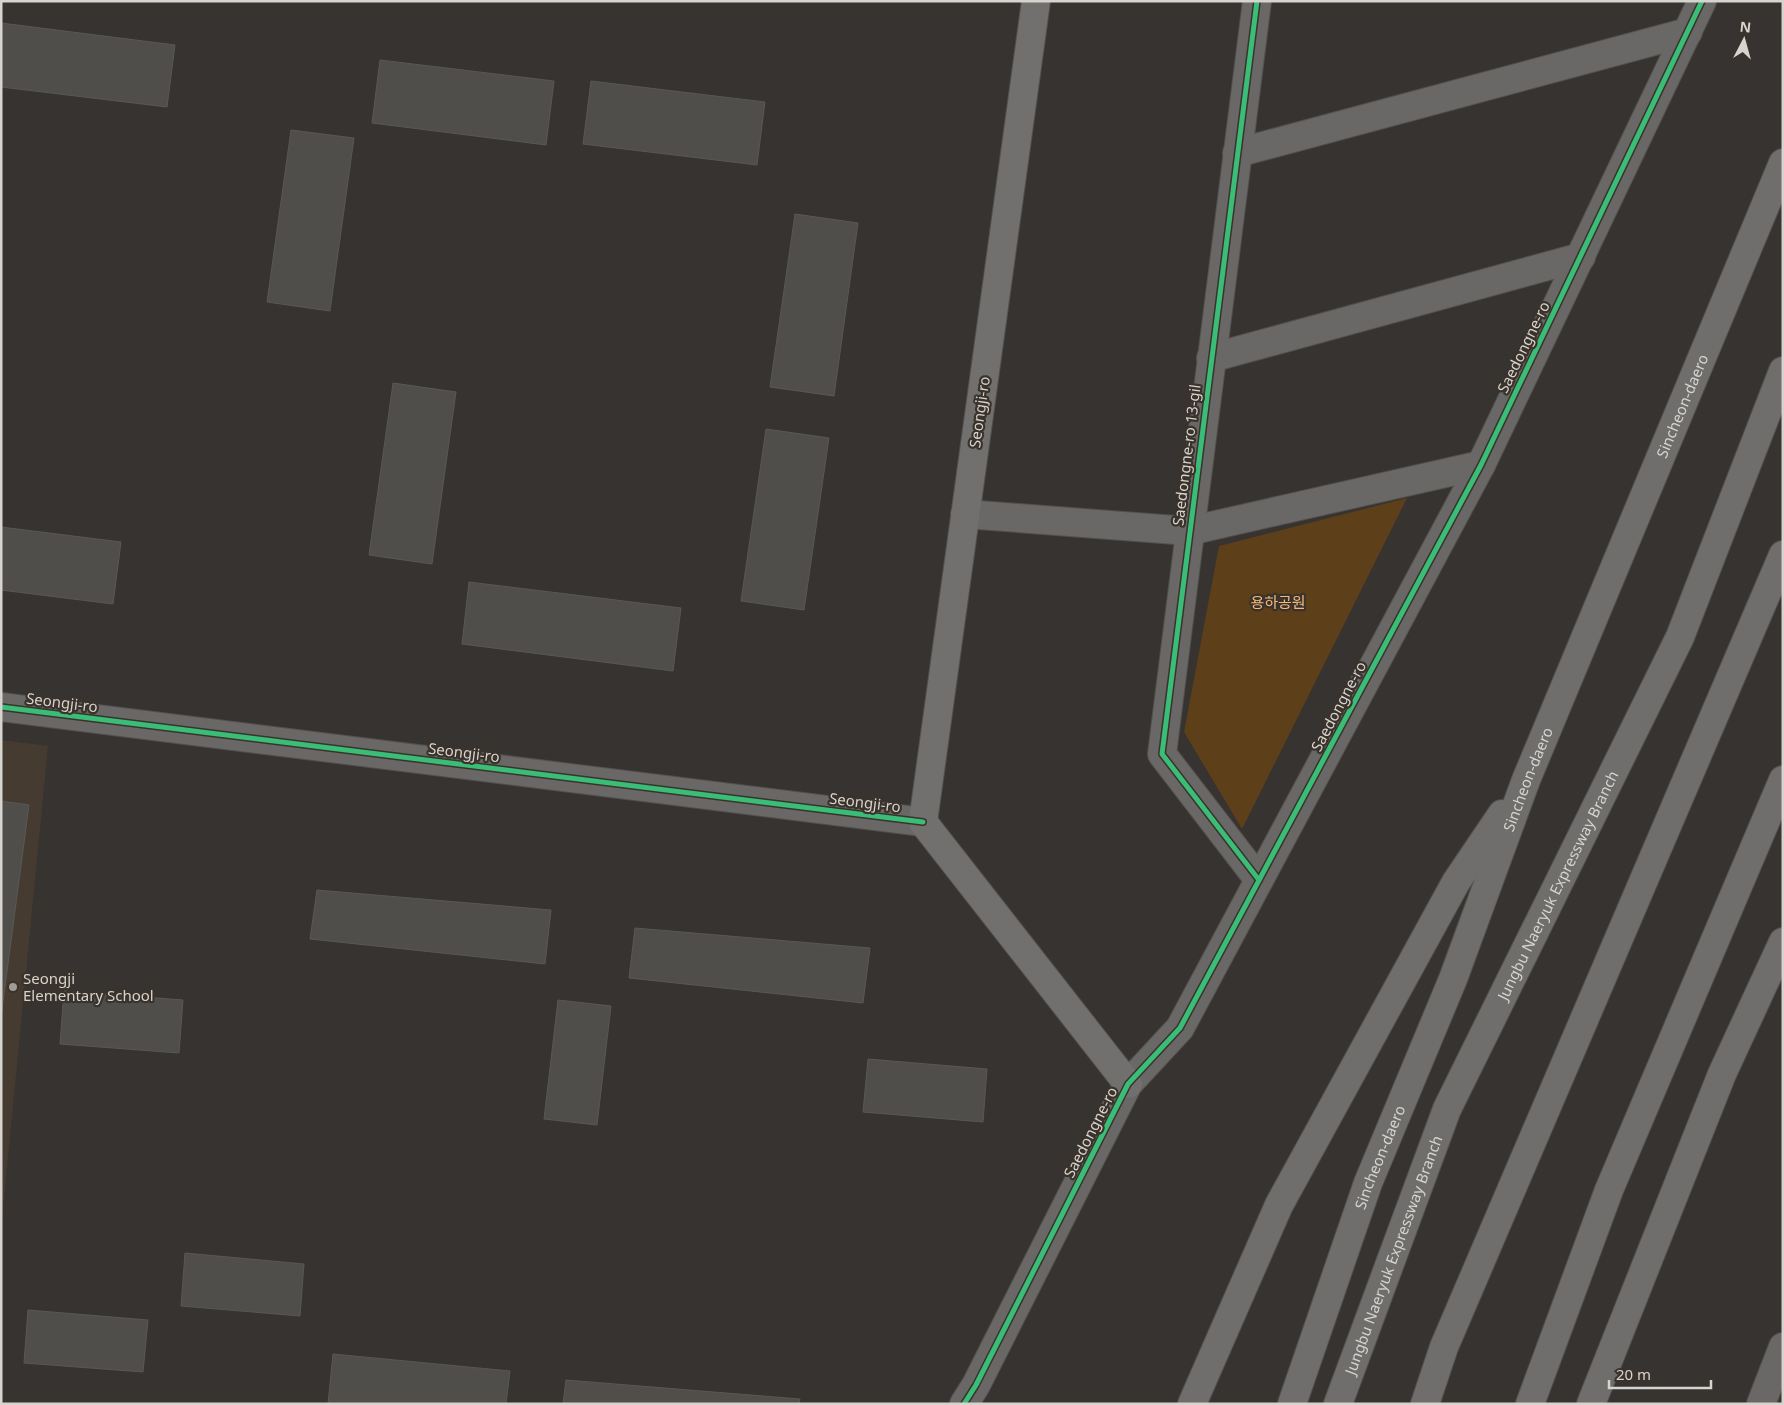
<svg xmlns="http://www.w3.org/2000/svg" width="1784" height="1405" viewBox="0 0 1784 1405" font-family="'Noto Sans','Noto Sans KR',sans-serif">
<rect width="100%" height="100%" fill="#363330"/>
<polygon fill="#453b30" points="1,740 48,746 1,1229"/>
<polygon fill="#5d3f1a" points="1407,498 1242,829 1184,732 1219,546"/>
<g fill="#504e4b" stroke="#5a5754">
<polygon points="1,23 175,45 167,107 1,87"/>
<polygon points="380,60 554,81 546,145 372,123"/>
<polygon points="591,81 765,102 757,165 583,144"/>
<polygon points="291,130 354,138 330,311 267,302"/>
<polygon points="795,214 858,223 834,396 770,387"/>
<polygon points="393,383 456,392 432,564 369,555"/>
<polygon points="766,429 829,438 804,610 741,601"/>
<polygon points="1,527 121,542 113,604 1,590"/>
<polygon points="469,582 681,608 673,671 462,644"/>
<polygon points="1,801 29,805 1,1017"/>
<polygon points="317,890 551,910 545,964 310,939"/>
<polygon points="635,928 870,948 863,1003 629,978"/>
<polygon points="64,991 183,1000 179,1053 60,1044"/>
<polygon points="558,1000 611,1006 597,1125 544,1119"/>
<polygon points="868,1059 987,1069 983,1122 863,1112"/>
<polygon points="185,1253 304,1264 300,1316 181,1306"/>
<polygon points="28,1310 148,1320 143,1372 24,1363"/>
<polygon points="333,1354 510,1371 506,1404 328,1404"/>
<polygon points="566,1380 800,1399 799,1404 563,1404"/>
</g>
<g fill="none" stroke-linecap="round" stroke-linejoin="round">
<g stroke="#52504d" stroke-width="30">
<g id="minor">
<polyline points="1257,1 1162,754 1259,880"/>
<polyline points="1237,153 1688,32"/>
<polyline points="1211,358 1581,257"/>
<polyline points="965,514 1189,531 1481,465"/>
<polyline points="1,707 923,822"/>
<polyline points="964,1404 976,1385 1128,1084 1180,1028 1481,465 1702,1"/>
<polyline points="1761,1404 1783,1347"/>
</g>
</g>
<g stroke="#52504d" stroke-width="30">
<polyline id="major" points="1036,1 923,822 1128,1084"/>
</g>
<g stroke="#52504d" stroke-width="30">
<g id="highway">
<polyline points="1192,1404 1279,1205 1456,882 1502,814"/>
<path id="s1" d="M1292,1404l76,-221 85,-204 73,-199 257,-617"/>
<path id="s2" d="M1338,1404l109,-295 233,-472 103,-266"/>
<polyline points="1425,1404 1444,1347 1783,555"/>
<polyline points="1530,1404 1609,1190 1783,780"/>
<polyline points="1591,1404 1722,1074 1783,942"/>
</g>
</g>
<use href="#minor" stroke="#696866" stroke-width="28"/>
<use href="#major" stroke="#72706e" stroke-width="28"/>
<use href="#highway" stroke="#6f6e6c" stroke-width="28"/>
<g stroke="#3a332c" stroke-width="8">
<g id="cycleway">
<polyline points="1257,1 1162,754 1259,880"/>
<polyline points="1,707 923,822"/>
<polyline points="964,1404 976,1385 1128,1084 1180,1028 1481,465 1702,1"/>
</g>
</g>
<use href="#cycleway" stroke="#3abd76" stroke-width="5"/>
</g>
<circle fill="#9f9b97" stroke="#3a332c" stroke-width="2" cx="13" cy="987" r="5"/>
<g text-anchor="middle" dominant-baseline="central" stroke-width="4.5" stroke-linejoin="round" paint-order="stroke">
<g font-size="15" fill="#d7d3ce" stroke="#3a332c">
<text transform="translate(1523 347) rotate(-64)">Saedongne-ro</text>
<text stroke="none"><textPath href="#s1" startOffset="1072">Sincheon-daero</textPath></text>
<text transform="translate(979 412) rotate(-82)">Seongji-ro</text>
<text transform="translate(1186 455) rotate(-83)">Saedongne-ro 13-gil</text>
<text transform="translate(62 702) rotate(7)">Seongji-ro</text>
<text transform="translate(1338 706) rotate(-62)">Saedongne-ro</text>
<text transform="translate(464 752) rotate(7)">Seongji-ro</text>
<text stroke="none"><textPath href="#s1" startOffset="668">Sincheon-daero</textPath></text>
<text transform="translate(865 802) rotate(7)">Seongji-ro</text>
<text stroke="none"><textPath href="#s2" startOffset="564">Jungbu Naeryuk Expressway Branch</textPath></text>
<text transform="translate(1090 1132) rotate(-63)">Saedongne-ro</text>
<text stroke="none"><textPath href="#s1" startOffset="262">Sincheon-daero</textPath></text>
<text stroke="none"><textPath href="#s2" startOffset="159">Jungbu Naeryuk Expressway Branch</textPath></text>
</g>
<g font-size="15" fill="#f3ba7b" stroke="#3a332c">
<text x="1278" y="602">용하공원</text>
</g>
<g font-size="15" fill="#d7d3ce" stroke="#3a332c" text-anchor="start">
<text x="23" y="978">Seongji<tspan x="23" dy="17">Elementary School</tspan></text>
</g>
</g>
<rect width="1784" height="1405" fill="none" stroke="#d7d3ce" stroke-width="5"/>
<g transform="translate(1744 40) rotate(6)" stroke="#3a332c" stroke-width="4" paint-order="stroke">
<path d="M0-4L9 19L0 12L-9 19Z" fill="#d7d3ce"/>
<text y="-8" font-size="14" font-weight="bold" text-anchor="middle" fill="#d7d3ce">N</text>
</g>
<path d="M1609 1380v8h102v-8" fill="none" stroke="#d7d3ce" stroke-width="2.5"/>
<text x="1616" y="1380" font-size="15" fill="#d7d3ce" stroke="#3a332c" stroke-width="4" paint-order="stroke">20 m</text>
</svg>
